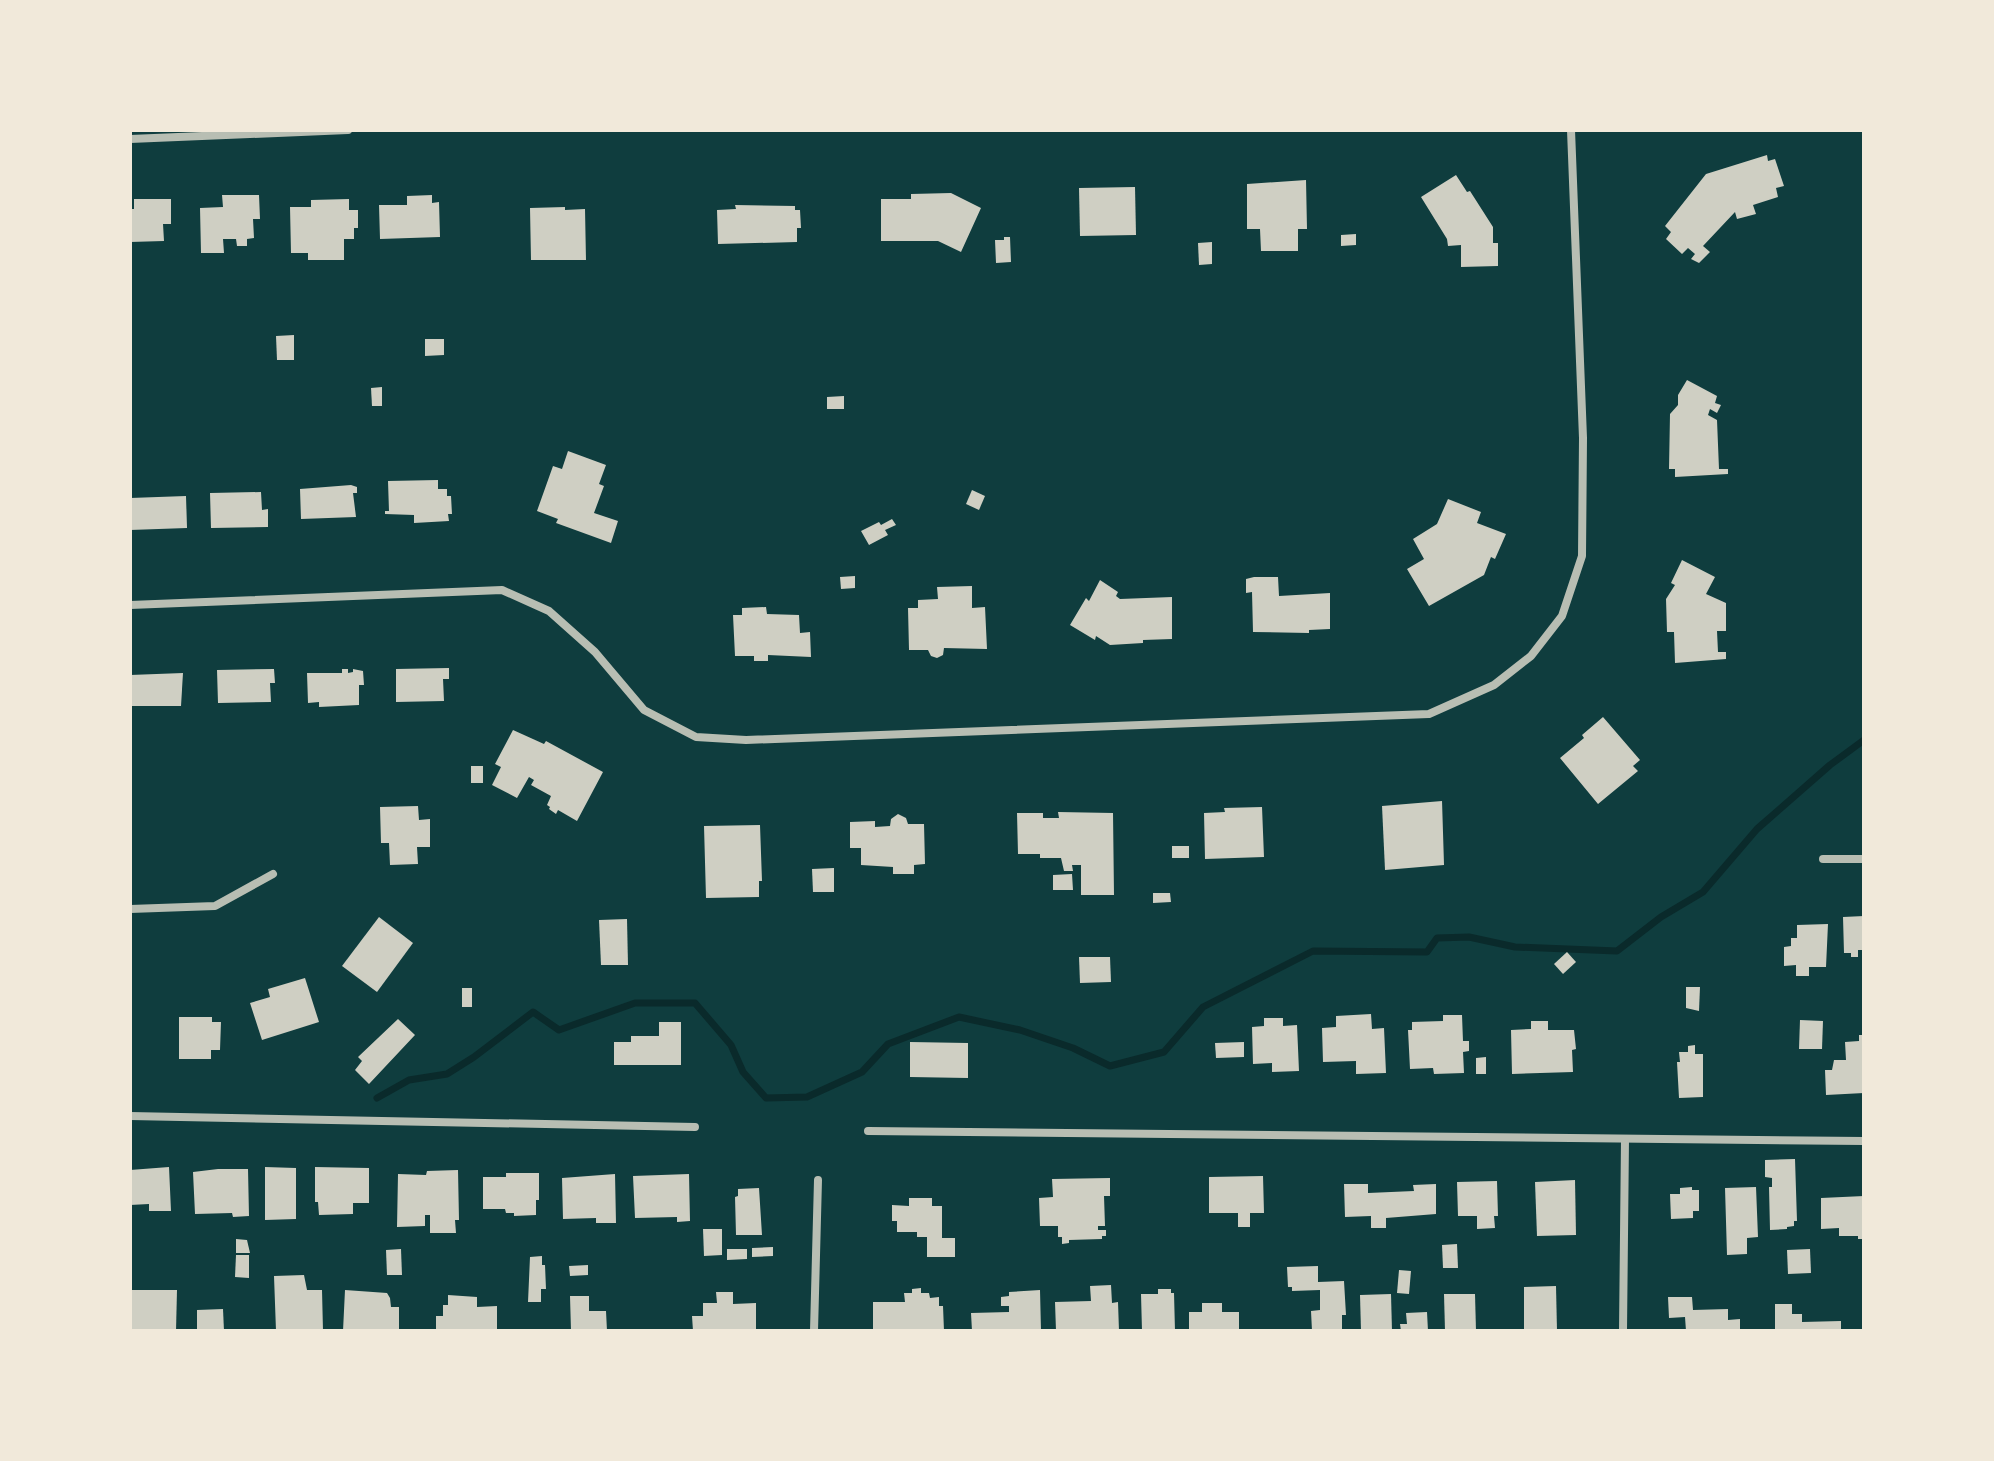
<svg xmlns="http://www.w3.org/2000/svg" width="1994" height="1461" viewBox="0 0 1994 1461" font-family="Figtree,sans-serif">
<rect width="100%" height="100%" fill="#0f3d3e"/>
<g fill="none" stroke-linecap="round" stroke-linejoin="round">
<polyline stroke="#0a2a2b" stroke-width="7" points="377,1098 409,1080 447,1074 474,1057 533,1012 559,1030 635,1003 695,1003 731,1045 743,1072 766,1098 807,1097 862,1072 888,1044 959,1017 1020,1030 1073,1048 1110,1066 1164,1052 1203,1007 1313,951 1427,952 1437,938 1469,937 1515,947 1617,951 1661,917 1703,892 1757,829 1830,765 1864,740"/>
</g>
<g fill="#cfcfc3">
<polygon points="1767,155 1768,161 1775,159 1784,186 1776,188 1778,197 1753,205 1756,214 1737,219 1735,212 1703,246 1710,252 1699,263 1691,259 1695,254 1688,248 1682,254 1666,239 1671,232 1665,226 1706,174"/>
<polygon points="1456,175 1467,192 1470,191 1493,227 1493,243 1498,243 1498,266 1461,267 1461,245 1448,246 1447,239 1421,197"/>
<polygon points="1306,180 1307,229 1298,229 1298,251 1261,251 1260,229 1247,229 1247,184"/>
<polygon points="1135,187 1136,235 1080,236 1079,188"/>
<polygon points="951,193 981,208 961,252 938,241 881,241 881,199 911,199 911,194"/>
<polygon points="222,195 259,195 260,219 253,219 254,238 247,239 247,246 237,246 236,239 223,239 224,253 201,253 200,208 223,207"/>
<polygon points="432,195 432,203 439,202 440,237 380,239 379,205 407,205 407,196"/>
<polygon points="134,199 171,199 171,224 163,224 164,241 130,242 130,209 134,209"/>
<polygon points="349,199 349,210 358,210 358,228 354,228 354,239 344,239 344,260 308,260 308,253 291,253 290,207 311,207 311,200"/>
<polygon points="735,205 795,206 795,210 800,210 801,228 797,228 797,242 718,244 717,210 736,209"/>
<polygon points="565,207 565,210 585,209 586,260 531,260 530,208"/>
<polygon points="1356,234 1356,245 1341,246 1341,235"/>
<polygon points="1004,237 1010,237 1011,262 996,263 995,240 1004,240"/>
<polygon points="1212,242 1212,264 1199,265 1198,243"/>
<polygon points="294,335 294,360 277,360 276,336"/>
<polygon points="425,339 444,339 444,355 425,356"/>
<polygon points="1687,380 1717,396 1715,403 1721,405 1717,413 1710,409 1708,415 1717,420 1719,469 1728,469 1728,474 1675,477 1675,469 1669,469 1670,414 1678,405 1678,395"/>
<polygon points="382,387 382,406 372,406 371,388"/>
<polygon points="844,396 844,409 827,409 827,397"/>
<polygon points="568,451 606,465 599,484 604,486 594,513 618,521 611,543 556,523 558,519 537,511 553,466 562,469"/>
<polygon points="438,480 438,489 447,489 447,496 451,496 452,514 448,514 449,521 414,523 414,515 385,514 385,511 389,511 388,481"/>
<polygon points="351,485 357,487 357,493 353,493 356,517 301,519 300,489"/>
<polygon points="972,490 985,496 979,510 966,504"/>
<polygon points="261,492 262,510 268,509 268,527 211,528 210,493"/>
<polygon points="186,496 187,528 130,530 130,498"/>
<polygon points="1448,499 1481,512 1477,523 1506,534 1495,559 1491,557 1484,575 1429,606 1407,569 1424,559 1413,539 1437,524"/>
<polygon points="892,519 896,525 885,530 888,535 869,545 861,531 879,522 881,525"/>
<polygon points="1682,560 1715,577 1706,594 1726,603 1726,631 1717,631 1718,652 1726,652 1726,659 1675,663 1674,632 1667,632 1666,599 1675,585 1671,583"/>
<polygon points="855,576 855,588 841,589 840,577"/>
<polygon points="1254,577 1278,577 1279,596 1330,593 1330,629 1309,630 1309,633 1253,632 1252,592 1246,593 1246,579"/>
<polygon points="1100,580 1118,592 1116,596 1120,599 1172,597 1172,639 1143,640 1143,643 1110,645 1096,636 1095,640 1070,625 1086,598 1089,601"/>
<polygon points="972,586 972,608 985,607 987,649 944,648 943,655 937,658 931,656 928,650 909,650 908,608 918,608 918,600 938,599 937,587"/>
<polygon points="766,607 767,614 799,615 800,633 810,632 811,657 768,655 768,661 754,661 754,656 735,656 733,615 742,615 742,608"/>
<polygon points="449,668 449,679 443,679 444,701 396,702 396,669"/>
<polygon points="274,669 275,683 270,683 271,702 218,703 217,670"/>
<polygon points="342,669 348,669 348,673 353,672 353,669 363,671 364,685 359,685 359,705 319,707 319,702 308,703 307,673 342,673"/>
<polygon points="183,673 181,706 130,706 130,675"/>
<polygon points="1603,717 1640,760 1633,766 1638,771 1598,804 1560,758 1584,738 1582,735"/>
<polygon points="513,730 544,744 546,741 603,772 577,821 558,810 556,814 549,809 550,807 547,805 551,796 531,785 534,780 529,777 517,798 492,785 501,767 495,764"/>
<rect x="471" y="766" width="12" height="17"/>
<polygon points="1442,801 1444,865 1385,870 1382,806"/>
<polygon points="418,806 419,820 430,819 430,847 417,847 418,864 390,865 389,843 381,843 380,807"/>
<polygon points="1262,807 1264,857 1205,859 1204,813 1225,812 1224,808"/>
<polygon points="1058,812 1113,813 1114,895 1081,895 1081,865 1072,865 1073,871 1064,871 1061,858 1040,858 1040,854 1018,854 1017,813 1043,813 1043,818 1059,818"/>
<polygon points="898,814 906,818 908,824 924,824 925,864 914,865 914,874 893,874 893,867 861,865 861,848 850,848 850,822 875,821 875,827 890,826 891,819"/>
<polygon points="760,825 762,881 759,881 759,897 706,898 704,826"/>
<rect x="1172" y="846" width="17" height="12"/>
<polygon points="834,868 834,892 813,892 812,869"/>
<polygon points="1072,874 1073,890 1053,890 1053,875"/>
<polygon points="1153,893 1170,893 1171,902 1153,903"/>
<polygon points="1864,916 1864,950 1858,950 1858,957 1851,957 1851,953 1844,953 1843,917"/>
<polygon points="379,917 413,943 377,992 342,966"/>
<polygon points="627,919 628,965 601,965 599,920"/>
<polygon points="1828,924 1826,967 1809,967 1809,976 1796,976 1796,965 1784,966 1784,947 1791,946 1791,938 1797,938 1797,925"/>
<polygon points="1567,952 1576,962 1563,974 1554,964"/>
<polygon points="1079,957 1110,957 1111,982 1080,983"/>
<polygon points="305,978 319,1022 262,1040 250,1003 270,997 268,989"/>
<polygon points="1686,987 1700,987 1699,1011 1686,1008"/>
<rect x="462" y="988" width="10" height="19"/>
<polygon points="1371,1014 1372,1029 1384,1028 1386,1073 1356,1074 1356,1061 1323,1062 1322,1028 1336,1027 1336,1016"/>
<polygon points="1443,1015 1462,1015 1463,1041 1469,1041 1469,1051 1463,1052 1464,1073 1434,1074 1433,1068 1410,1069 1408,1030 1412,1030 1412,1022 1443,1021"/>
<polygon points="179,1017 212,1017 212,1022 221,1022 220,1050 211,1050 211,1059 179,1059"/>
<polygon points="1264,1018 1283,1018 1283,1026 1297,1025 1299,1071 1272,1072 1272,1063 1253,1064 1252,1027 1264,1026"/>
<polygon points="398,1019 415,1035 369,1084 355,1070 362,1061 358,1057"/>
<polygon points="1800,1020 1823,1021 1822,1049 1799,1049"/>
<polygon points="1531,1021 1548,1021 1548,1030 1574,1030 1576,1049 1572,1050 1573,1072 1512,1074 1511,1030 1531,1029"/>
<polygon points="659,1022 681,1022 681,1065 614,1065 614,1042 631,1042 631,1036 659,1036"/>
<polygon points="1859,1035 1864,1035 1864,1093 1826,1095 1825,1070 1832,1070 1834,1060 1846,1060 1845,1042 1859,1041"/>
<polygon points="910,1042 968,1043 968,1078 910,1077"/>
<polygon points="1244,1042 1244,1057 1216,1058 1215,1043"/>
<polygon points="1695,1045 1695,1054 1703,1054 1703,1097 1679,1098 1677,1062 1680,1062 1679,1052 1688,1052 1688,1046"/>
<polygon points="1486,1057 1486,1074 1476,1074 1476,1058"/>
<polygon points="1795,1159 1797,1221 1794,1221 1794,1226 1787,1227 1787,1229 1770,1230 1769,1187 1772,1187 1772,1178 1765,1177 1765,1160"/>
<polygon points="169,1167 171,1211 149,1211 149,1204 130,1205 130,1170"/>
<polygon points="265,1167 296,1168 296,1219 265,1220"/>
<polygon points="315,1167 369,1168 369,1203 353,1203 353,1214 319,1215 318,1202 315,1202"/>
<polygon points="218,1169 248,1169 249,1216 233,1217 232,1213 195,1214 193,1172"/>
<polygon points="458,1170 459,1220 455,1220 456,1233 430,1233 430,1215 425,1215 425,1226 397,1227 398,1174 426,1175 427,1171"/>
<polygon points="506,1173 539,1173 539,1200 536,1200 536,1215 514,1216 514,1213 506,1213 505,1209 483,1209 483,1177 506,1177"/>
<polygon points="615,1174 616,1223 596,1223 596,1218 563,1219 562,1178"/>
<polygon points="689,1174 690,1221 677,1222 677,1217 635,1218 633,1176"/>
<polygon points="1263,1176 1264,1213 1250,1213 1250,1227 1238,1227 1238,1213 1209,1213 1209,1177"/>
<polygon points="1110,1178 1110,1196 1104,1196 1105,1226 1098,1226 1098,1230 1106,1230 1106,1236 1102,1236 1102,1239 1069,1240 1069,1243 1062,1244 1062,1237 1058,1237 1058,1226 1040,1226 1039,1198 1053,1197 1052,1179"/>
<polygon points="1575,1180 1576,1235 1537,1236 1535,1182"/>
<polygon points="1497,1181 1498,1216 1494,1216 1495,1228 1477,1229 1477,1216 1458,1216 1457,1182"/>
<polygon points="1344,1184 1368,1184 1368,1193 1414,1191 1413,1185 1436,1184 1436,1214 1386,1218 1386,1228 1371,1228 1371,1216 1345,1217"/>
<polygon points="1692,1187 1692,1190 1699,1190 1699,1211 1693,1211 1693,1218 1671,1219 1670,1194 1680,1194 1680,1188"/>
<polygon points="1756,1187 1758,1237 1747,1238 1747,1254 1727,1255 1725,1188"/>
<polygon points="759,1188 762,1235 736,1235 735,1197 738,1196 738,1189"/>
<polygon points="1864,1196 1864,1239 1858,1239 1858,1236 1839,1236 1839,1228 1821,1229 1821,1198"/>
<polygon points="909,1198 932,1198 932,1206 942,1206 942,1238 955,1238 955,1257 927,1257 927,1237 917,1237 917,1232 897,1232 897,1221 892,1221 892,1205 909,1206"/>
<polygon points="703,1229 722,1229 722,1255 704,1256"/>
<polygon points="236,1239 247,1240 250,1253 236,1253"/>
<polygon points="1457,1244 1458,1268 1443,1268 1442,1245"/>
<polygon points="773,1247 773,1256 752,1257 752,1248"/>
<polygon points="401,1249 402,1275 387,1275 386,1250"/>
<polygon points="727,1249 747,1249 747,1259 727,1260"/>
<polygon points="1810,1249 1811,1273 1788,1274 1787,1250"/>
<polygon points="236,1255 249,1255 249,1278 235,1277"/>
<polygon points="542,1256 542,1265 545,1265 546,1289 541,1289 541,1302 528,1302 530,1257"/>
<polygon points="588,1265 588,1275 570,1276 569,1266"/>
<polygon points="1318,1266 1318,1282 1344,1281 1346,1315 1342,1315 1342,1331 1312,1331 1311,1311 1320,1310 1320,1290 1292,1291 1292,1287 1288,1287 1287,1267"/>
<polygon points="1399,1270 1411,1271 1409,1294 1397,1293"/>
<polygon points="304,1275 307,1290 322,1290 323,1331 276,1331 274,1276"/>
<polygon points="1111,1285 1112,1303 1118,1302 1119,1331 1056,1331 1055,1302 1091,1301 1090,1286"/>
<polygon points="1556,1286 1557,1331 1524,1331 1524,1287"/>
<polygon points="921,1288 921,1293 929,1293 930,1298 939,1297 939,1306 943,1306 944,1331 873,1331 873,1302 905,1302 904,1293 912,1293 912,1289"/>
<polygon points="1158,1289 1171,1289 1171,1293 1174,1293 1175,1331 1142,1331 1141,1294 1158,1294"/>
<polygon points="130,1290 177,1290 176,1331 130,1331"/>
<polygon points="345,1290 387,1293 390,1298 391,1307 399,1307 399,1331 343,1331"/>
<polygon points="1040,1290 1041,1331 972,1331 971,1313 1009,1312 1009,1306 1001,1306 1001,1297 1009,1296 1009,1292"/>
<polygon points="716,1292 733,1292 733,1304 756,1303 756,1331 693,1331 692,1316 703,1316 703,1303 717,1303"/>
<polygon points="1391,1294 1392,1331 1361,1331 1360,1295"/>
<polygon points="1444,1294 1475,1294 1476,1331 1445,1331"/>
<polygon points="448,1295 477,1297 477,1307 497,1306 497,1331 436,1329 436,1316 443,1316 443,1305 448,1305"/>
<polygon points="570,1296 589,1296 589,1311 606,1311 607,1331 571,1331"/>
<polygon points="1668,1297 1692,1297 1693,1310 1728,1309 1728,1320 1740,1319 1740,1331 1686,1331 1685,1317 1669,1318"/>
<polygon points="1202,1303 1222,1303 1222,1312 1239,1312 1239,1331 1189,1331 1189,1312 1202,1312"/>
<polygon points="1775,1304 1792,1304 1792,1314 1802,1314 1802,1322 1841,1321 1841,1331 1775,1331"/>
<polygon points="223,1309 224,1331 197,1331 197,1310"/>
<polygon points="1427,1312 1428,1331 1401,1331 1400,1324 1407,1324 1406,1313"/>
</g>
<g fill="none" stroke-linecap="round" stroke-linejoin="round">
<g stroke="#b8beb3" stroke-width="8">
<polyline points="130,139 348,130"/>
<polyline points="130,605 502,590 549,611 595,652 644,710 696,737 746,740 1429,714 1494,685 1531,656 1562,616 1582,556 1583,438 1571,130"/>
<polyline points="1823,859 1864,859"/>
<polyline points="130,909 215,906 273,874"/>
<polyline points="130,1116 695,1127"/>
<polyline points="868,1131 1864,1141"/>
<polyline points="814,1331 818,1180"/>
<polyline points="1623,1331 1625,1139"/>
</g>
</g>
<rect width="1994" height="1461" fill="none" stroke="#f1e9da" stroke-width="264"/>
</svg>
